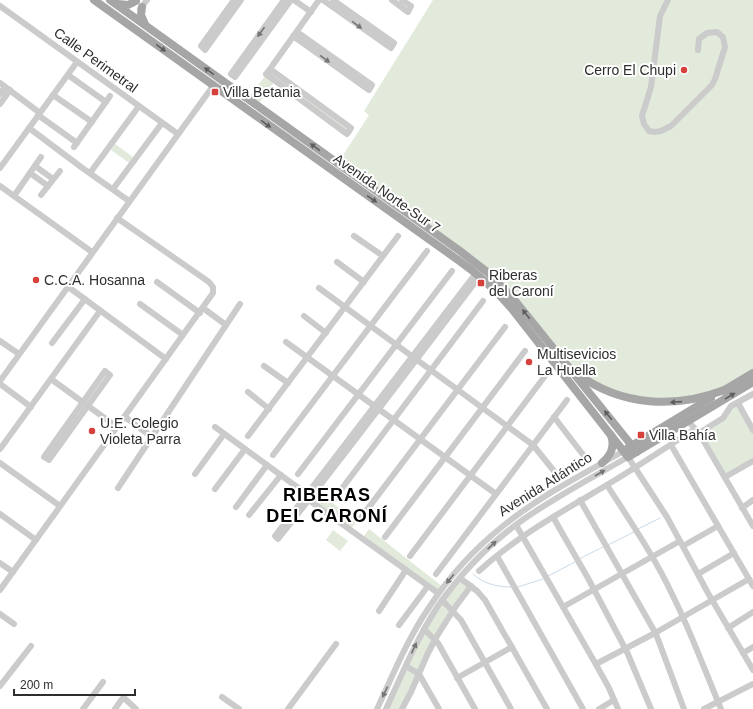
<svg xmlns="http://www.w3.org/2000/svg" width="753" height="709" viewBox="0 0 753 709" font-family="Arial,sans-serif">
<rect width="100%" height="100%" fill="#fff"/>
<g fill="#e2eadc">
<polygon points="433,0 753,0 753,373 706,396 638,400 581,377 487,272 338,163 369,115 364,111"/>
<polygon points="270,69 351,128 347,134 275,81 257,106 248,99"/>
<polygon points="115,144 133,157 129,163 111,150"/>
<polygon points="738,403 753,430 753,461 725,477 699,433"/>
<polygon points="316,491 357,521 350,530 309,500"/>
<polygon points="369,529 443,587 438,593 362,539"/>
<polygon points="333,530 348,541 340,551 326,540"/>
<polygon points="460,578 471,586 456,606 402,709 386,709 418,641"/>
</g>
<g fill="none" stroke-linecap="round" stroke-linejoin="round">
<g stroke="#cadae8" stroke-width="1">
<polyline points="638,529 660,518"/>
<polyline points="608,545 634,532"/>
<polyline points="579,559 603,547"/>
<path d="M473,574c11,10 24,13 39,13"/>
<polyline points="548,576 575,562"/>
<polyline points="518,587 543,579"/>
</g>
<g stroke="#cbcbcb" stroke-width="6">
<polyline points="234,0 201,46 205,50 241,0"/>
<polyline points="284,0 231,74 235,77 291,0"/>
<polyline points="294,0 311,12"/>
<polyline points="323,0 391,48 394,43 333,0"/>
<polyline points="392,0 408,12 411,6 402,0"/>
<polyline points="668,0 660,16 651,87 642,116 644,124 649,131 655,132 661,131 671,126 712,85 715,79 725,47 723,37 717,32 707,33 699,39 698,50"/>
<polyline points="0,6 178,134"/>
<polyline points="140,9 147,0"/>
<polyline points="293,36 369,90 372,85 297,32"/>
<polyline points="270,69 351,128 347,134 266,74 270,69 319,0"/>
<polyline points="68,75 106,102"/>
<polyline points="0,83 40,113"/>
<polyline points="0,94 5,87"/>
<polyline points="53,95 92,122"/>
<polyline points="0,104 10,90"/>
<polyline points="38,115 77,143"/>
<polyline points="29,128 81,167 129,201"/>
<polyline points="74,147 110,96"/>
<polyline points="35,166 53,179"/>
<polyline points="0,168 77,62"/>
<polyline points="30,173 48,186"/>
<polyline points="90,173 139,106"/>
<polyline points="0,186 92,252"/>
<polyline points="113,189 162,123"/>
<polyline points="41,195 60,171"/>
<polyline points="14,196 41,157"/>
<polyline points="354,236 383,256"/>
<polyline points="337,262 364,282"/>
<path d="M476,273l-201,263 3,3c69,-87 135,-175 202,-263"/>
<polyline points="157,282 200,313"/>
<polyline points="67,286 166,359"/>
<polyline points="319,288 533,445 558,476"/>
<polyline points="140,304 183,335"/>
<polyline points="203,308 226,325"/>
<polyline points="304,316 326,333"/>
<polyline points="0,341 19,354"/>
<polyline points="286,342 496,494"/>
<polyline points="52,343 85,299"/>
<polyline points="264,366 288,383"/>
<polygon points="105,371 110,375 49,460 44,457"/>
<polyline points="51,379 117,427"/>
<polyline points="0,381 213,86"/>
<polyline points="0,384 31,407"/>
<polyline points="248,392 269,409"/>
<polyline points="738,403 753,430"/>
<polyline points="125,417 152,437"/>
<polyline points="554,417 584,456"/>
<polyline points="688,421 699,433 753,526"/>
<polyline points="215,427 308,495"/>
<polyline points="699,433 723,418 731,406 753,394"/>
<polyline points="248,436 398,236"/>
<polyline points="671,445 753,586"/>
<polyline points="0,449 100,311"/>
<polyline points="273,455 427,251"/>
<polyline points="0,463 60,506"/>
<polyline points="195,474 224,434"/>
<polyline points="298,474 452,271"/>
<polyline points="725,477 753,461"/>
<path d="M607,485c23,36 47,71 65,109 19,38 33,77 49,115"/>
<polyline points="118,488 240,304"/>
<polyline points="215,489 245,449"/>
<polyline points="306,498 438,593"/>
<polyline points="334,499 483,301"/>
<polyline points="580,500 656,634 684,709"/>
<polyline points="236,507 267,465"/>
<polyline points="742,508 753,500"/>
<polyline points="0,514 36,540"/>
<polyline points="249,515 281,475"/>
<polyline points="553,517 589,580 627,652 651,709"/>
<polyline points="360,519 505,327"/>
<polyline points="516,525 594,661 609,688 618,709"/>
<polyline points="385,537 525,351"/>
<polyline points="683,546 718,526"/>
<polyline points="410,556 545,376"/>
<polyline points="497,556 583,709"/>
<polyline points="0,563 13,572"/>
<path d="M479,571c40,-37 90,-63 136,-91 27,-16 53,-34 80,-51"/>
<polyline points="436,574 567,400"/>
<polyline points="698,574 734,553"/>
<polyline points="460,578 477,591 485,600 547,709"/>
<polyline points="0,590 213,293 213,287 209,282 117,218"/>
<polyline points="442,600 461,620 511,709"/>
<polyline points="563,607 680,541"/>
<polyline points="379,611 406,570"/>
<polyline points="0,614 14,624"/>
<polyline points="399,625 428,586"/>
<polyline points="728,628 753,612"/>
<polyline points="424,629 438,643 475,709"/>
<polyline points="743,653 753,647"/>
<polyline points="596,664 655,633 749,579"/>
<polyline points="406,666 419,674 439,709"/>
<polyline points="457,678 512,647"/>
<polyline points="0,686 31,646"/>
<polyline points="222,697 239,709"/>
<polyline points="83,709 103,682"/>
<polyline points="115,709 122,699 124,698 136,709"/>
<polyline points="288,709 336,644"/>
<path d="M377,709c16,-34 30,-69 51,-100 20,-31 46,-60 75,-83 37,-30 80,-52 121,-75"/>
<path d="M386,709c16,-35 31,-71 52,-103 23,-33 53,-64 86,-87 33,-23 69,-42 104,-62l39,60 41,76 45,77"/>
<polyline points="402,709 411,692 428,653 437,636 456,606 471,586"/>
<polyline points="599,709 614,700"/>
<polyline points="704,709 753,684"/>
</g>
<g stroke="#a6a6a6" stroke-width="8">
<path d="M94,0l364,260c20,14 38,30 54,49l116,148 125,-75"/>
<polyline points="110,0 460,251 487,272 512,297 637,452"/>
<polyline points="118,4 128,5 136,1"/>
<polyline points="142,7 141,15 145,24"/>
<path d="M576,373c46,34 100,36 151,16"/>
<polyline points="723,391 753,373"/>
<polyline points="628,448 711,398"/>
<path d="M602,463c9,-8 13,-16 9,-28"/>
</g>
</g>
<defs><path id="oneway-solid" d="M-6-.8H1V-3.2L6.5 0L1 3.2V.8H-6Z"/></defs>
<g fill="#757575">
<use href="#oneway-solid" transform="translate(357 25) rotate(36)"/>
<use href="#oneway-solid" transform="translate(261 32) rotate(126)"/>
<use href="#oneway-solid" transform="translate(325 59) rotate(36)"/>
<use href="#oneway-solid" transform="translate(600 473) rotate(-30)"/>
<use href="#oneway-solid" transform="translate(492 545) rotate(-43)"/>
<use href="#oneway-solid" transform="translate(450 579) rotate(129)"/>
<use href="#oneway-solid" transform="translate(414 648) rotate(-65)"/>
<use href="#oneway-solid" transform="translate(385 692) rotate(115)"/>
</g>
<g fill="#5e5e5e">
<use href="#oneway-solid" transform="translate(161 48) rotate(36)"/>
<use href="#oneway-solid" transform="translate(209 71) rotate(-144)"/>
<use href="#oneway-solid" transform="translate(266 124) rotate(36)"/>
<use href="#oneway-solid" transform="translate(315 147) rotate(-144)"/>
<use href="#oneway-solid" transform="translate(372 199) rotate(35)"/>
<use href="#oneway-solid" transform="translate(526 314) rotate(-128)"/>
<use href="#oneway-solid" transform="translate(730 396) rotate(-31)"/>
<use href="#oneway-solid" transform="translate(676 402) rotate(176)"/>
<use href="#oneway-solid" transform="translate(608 415) rotate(-129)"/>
</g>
<g fill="#d6413e" stroke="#fff" stroke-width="1.5">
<circle cx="684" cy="70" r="4"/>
<rect x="211" y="88" width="8" height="8" rx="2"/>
<circle cx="36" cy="280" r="4"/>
<rect x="477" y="279" width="8" height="8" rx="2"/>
<circle cx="529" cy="362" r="4"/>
<circle cx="92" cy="431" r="4"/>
<rect x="637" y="431" width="8" height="8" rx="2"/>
</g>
<g text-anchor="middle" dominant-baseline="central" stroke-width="4" stroke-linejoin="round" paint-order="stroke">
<g font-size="14" fill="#2e2e2e" stroke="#fff">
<text transform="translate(96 60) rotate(36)">Calle Perimetral</text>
<text transform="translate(387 193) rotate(35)">Avenida Norte-Sur 7</text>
<text transform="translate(545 484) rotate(-32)">Avenida Atlántico</text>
</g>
<g font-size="14" fill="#2e2e2e" stroke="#fff" text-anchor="start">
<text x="676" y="70" text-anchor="end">Cerro El Chupi</text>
<text x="223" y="92">Villa Betania</text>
<text x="489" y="275">Riberas<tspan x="489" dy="16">del Caroní</tspan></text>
<text x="44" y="280">C.C.A. Hosanna</text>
<text x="537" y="354">Multisevicios<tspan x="537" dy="16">La Huella</tspan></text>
<text x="100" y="423">U.E. Colegio<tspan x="100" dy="16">Violeta Parra</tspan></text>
<text x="649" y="435">Villa Bahía</text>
</g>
<g font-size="18" font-weight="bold" letter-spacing="1" fill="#000" stroke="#fff">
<text x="327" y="495">RIBERAS<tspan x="327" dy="21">DEL CARONÍ</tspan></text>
</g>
</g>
<path d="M14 689v6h121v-6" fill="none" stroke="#2e2e2e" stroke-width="2"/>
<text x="20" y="689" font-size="12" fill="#2e2e2e" stroke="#ffffff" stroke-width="3" paint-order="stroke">200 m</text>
</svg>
